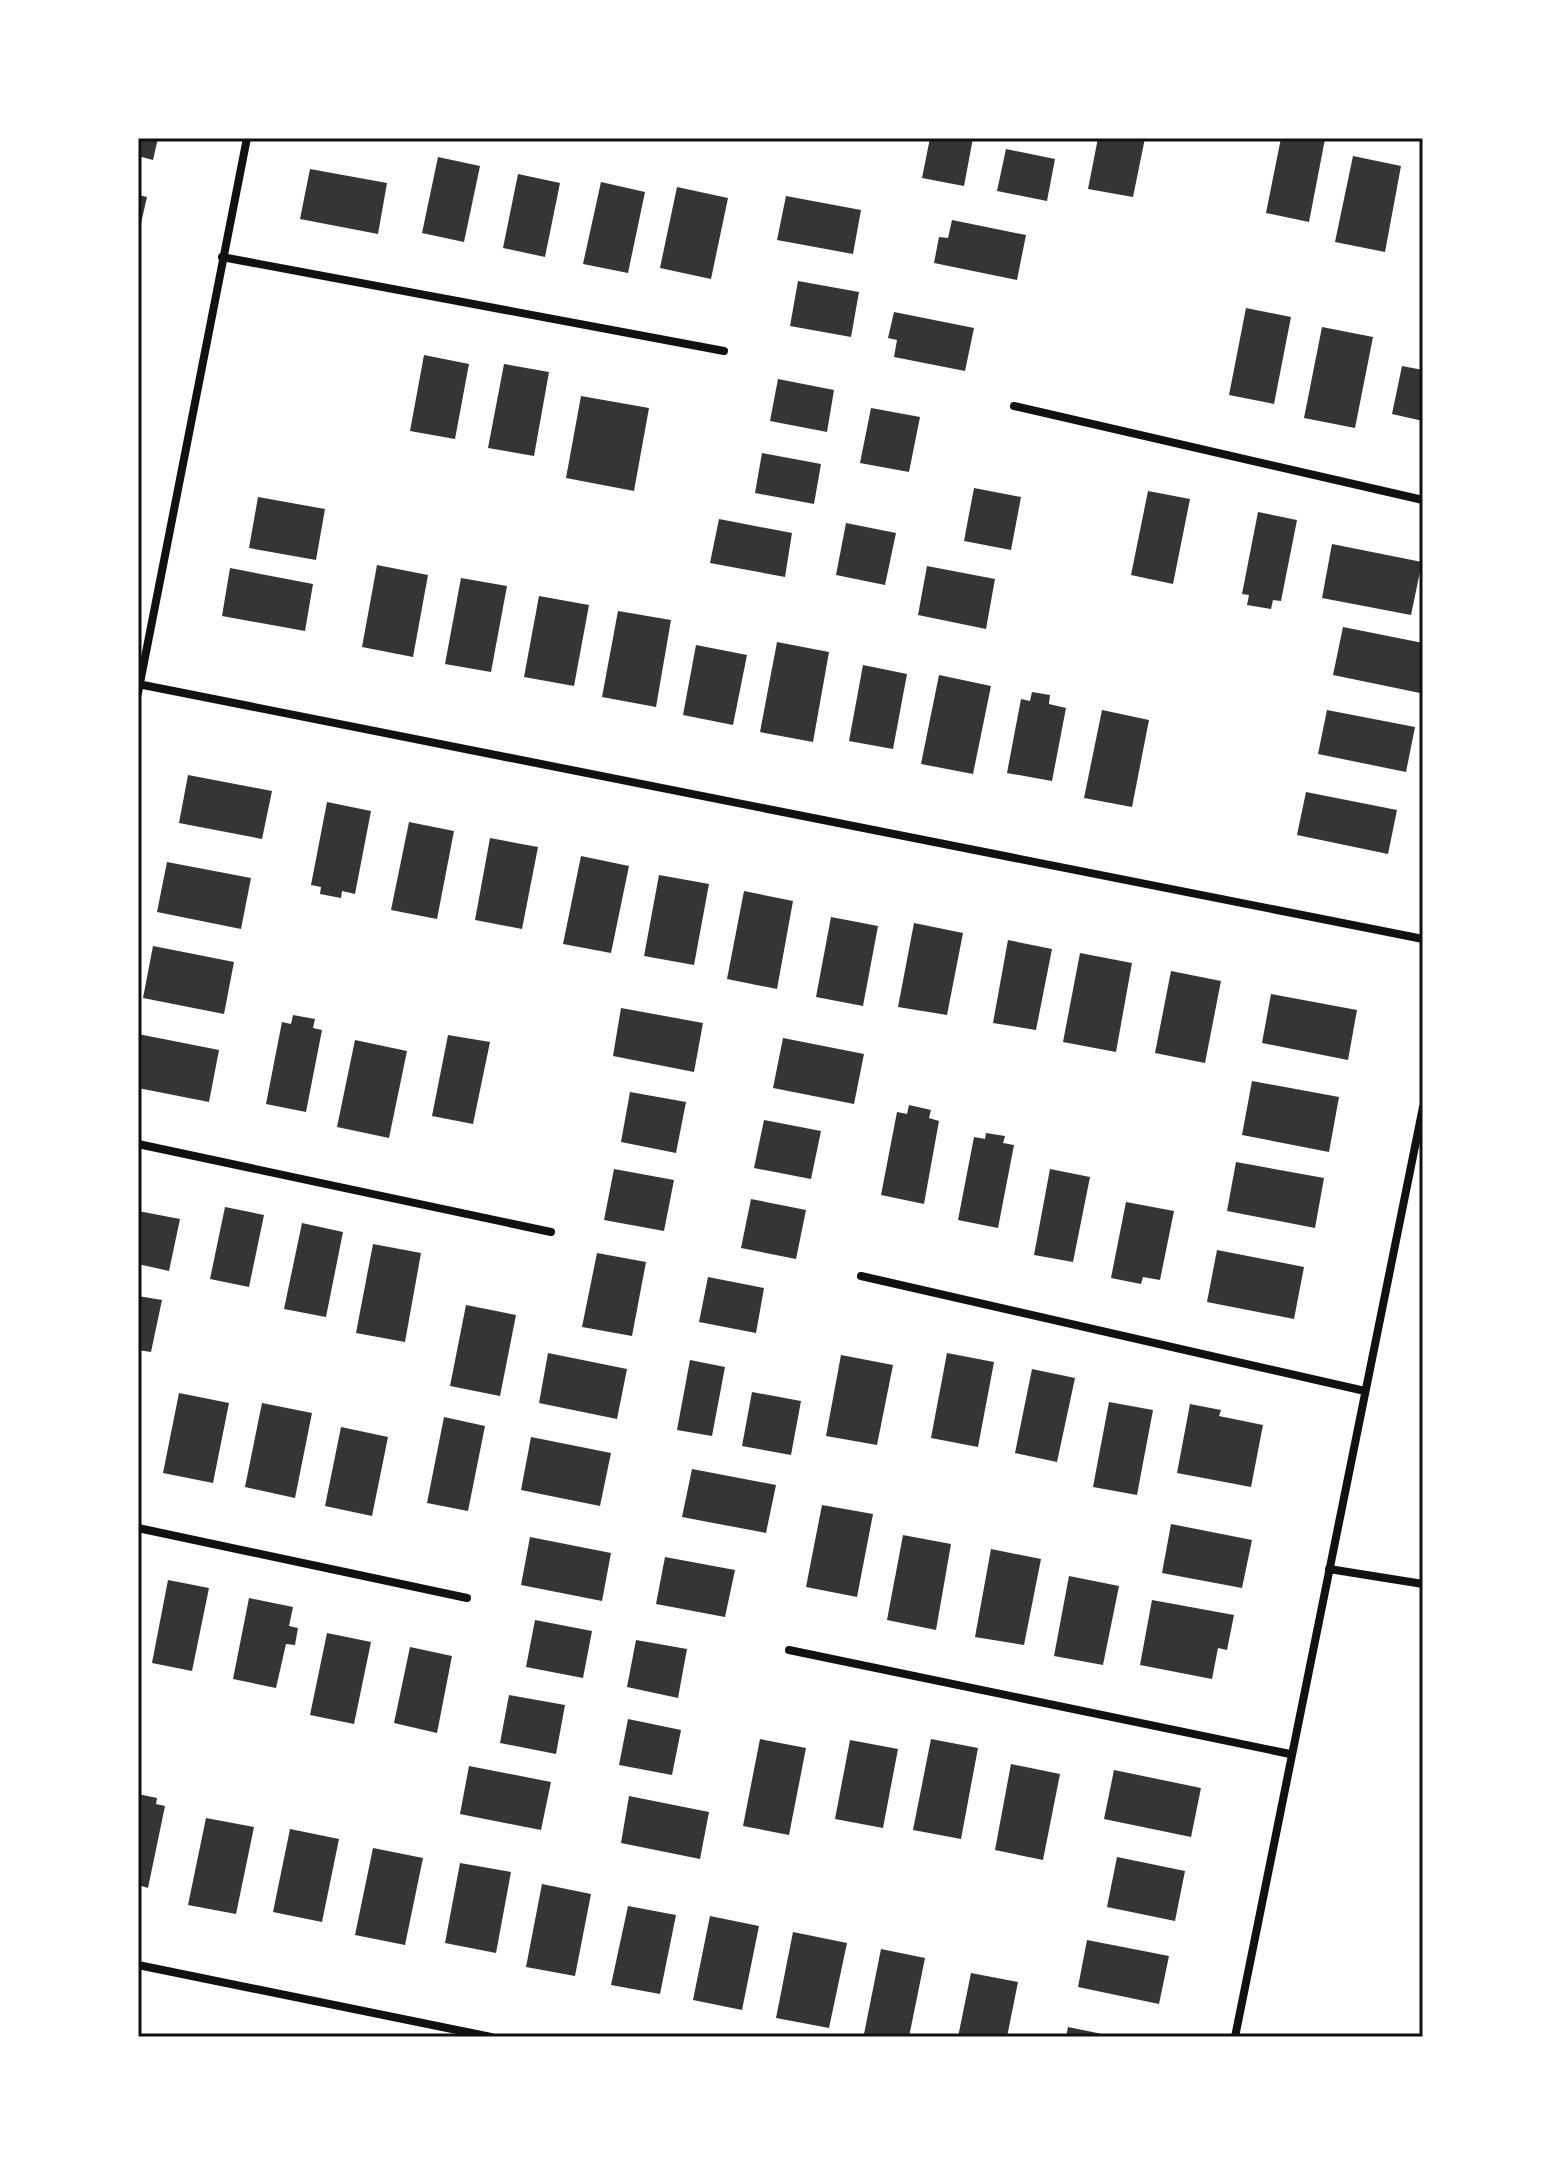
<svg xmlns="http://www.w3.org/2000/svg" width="1561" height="2175" viewBox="0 0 1561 2175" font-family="'PT Sans Narrow',sans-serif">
<rect width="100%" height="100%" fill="#fff"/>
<g fill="#353535">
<polygon points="138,138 158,138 153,160 138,156"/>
<polygon points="930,138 973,138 964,186 922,178"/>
<polygon points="1098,138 1145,138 1133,197 1088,189"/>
<polygon points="1281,138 1325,139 1309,222 1266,213"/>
<polygon points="1006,149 1055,159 1047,201 997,191"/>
<polygon points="1353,156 1401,166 1385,252 1335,242"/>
<polygon points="438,157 480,166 464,242 422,233"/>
<polygon points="310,169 387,183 378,234 300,219"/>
<polygon points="518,174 560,183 545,257 503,248"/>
<polygon points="601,182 645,192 628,273 583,264"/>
<polygon points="677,187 728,198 711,279 660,268"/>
<polygon points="138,195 147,197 139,232 138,232"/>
<polygon points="786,196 861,210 853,254 777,240"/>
<polygon points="952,220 1026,235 1017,280 934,263 939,237 948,238"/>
<polygon points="798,281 859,292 851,337 790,326"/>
<polygon points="1246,308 1291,317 1274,404 1229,395"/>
<polygon points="894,312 974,328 965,371 894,357 897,340 888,338"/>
<polygon points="1322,327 1373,337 1355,428 1304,418"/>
<polygon points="424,355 469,364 455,439 410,431"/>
<polygon points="504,364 549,372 534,456 488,448"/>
<polygon points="1402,366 1423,370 1423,421 1392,414"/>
<polygon points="778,379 834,390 827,432 770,421"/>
<polygon points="581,396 649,408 634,491 566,478"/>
<polygon points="871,408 920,417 909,472 860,463"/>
<polygon points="762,453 821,464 814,504 755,493"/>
<polygon points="974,488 1021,497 1011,550 964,541"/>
<polygon points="1148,491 1190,499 1173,584 1131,575"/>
<polygon points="258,497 325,509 316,560 249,548"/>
<polygon points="1258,512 1297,520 1281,601 1273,600 1271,609 1247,605 1249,595 1242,594"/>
<polygon points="719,519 792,533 785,577 710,563"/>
<polygon points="846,523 896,533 885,585 836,575"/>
<polygon points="1332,544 1422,562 1411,615 1322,598"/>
<polygon points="377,565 428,575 413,657 362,647"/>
<polygon points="927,566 995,579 986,629 918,615"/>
<polygon points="230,568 313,584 305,631 222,616"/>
<polygon points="461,578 507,586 491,672 445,664"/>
<polygon points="539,596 589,605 574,686 524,677"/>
<polygon points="618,611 671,620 656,707 602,697"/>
<polygon points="1343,627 1423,643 1420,693 1333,675"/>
<polygon points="777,642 829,652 813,742 760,732"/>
<polygon points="696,645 747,655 733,725 683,715"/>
<polygon points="863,665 907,674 893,749 849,741"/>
<polygon points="939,675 991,686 973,774 921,764"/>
<polygon points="1032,692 1050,695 1049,704 1066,708 1052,781 1007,773 1021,699 1030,701"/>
<polygon points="1102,710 1149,720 1132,807 1084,798"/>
<polygon points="1327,710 1415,727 1406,772 1318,754"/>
<polygon points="188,775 272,791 262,839 179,823"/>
<polygon points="1306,792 1397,810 1388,854 1297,835"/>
<polygon points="327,802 371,811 355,894 342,891 341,898 320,894 321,887 311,885"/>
<polygon points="409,822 454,831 437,919 391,910"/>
<polygon points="490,838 538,847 522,929 475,920"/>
<polygon points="581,856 629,866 611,953 563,944"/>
<polygon points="167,862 251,878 241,929 157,912"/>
<polygon points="659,875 709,884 694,965 644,956"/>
<polygon points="744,891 793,901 777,989 727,979"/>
<polygon points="831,917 878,926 863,1006 816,997"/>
<polygon points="914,923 963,933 947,1015 898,1007"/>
<polygon points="1008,940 1052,949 1036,1030 993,1023"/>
<polygon points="153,946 234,962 224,1014 143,998"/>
<polygon points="1080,953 1132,963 1116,1052 1063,1042"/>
<polygon points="1171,971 1221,981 1205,1063 1155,1053"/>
<polygon points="1271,994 1357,1010 1348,1060 1262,1043"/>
<polygon points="621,1008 703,1023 694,1072 613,1056"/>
<polygon points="293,1015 315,1019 313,1028 322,1030 306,1112 266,1104 282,1022 291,1024"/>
<polygon points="138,1034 219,1050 209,1102 138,1088"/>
<polygon points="448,1035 490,1042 473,1124 432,1116"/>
<polygon points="783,1038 864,1054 854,1104 773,1088"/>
<polygon points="355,1040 407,1051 389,1138 337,1127"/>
<polygon points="1252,1081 1339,1097 1329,1152 1242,1135"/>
<polygon points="630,1092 686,1102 676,1153 621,1142"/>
<polygon points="909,1105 931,1110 929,1118 939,1121 924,1204 881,1195 897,1112 907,1114"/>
<polygon points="764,1120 821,1131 811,1179 754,1168"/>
<polygon points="986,1133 1005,1136 1003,1143 1014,1145 998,1228 958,1220 974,1137 985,1139"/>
<polygon points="1236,1162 1324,1178 1315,1228 1227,1211"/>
<polygon points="614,1169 674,1180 664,1231 604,1220"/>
<polygon points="1050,1169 1090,1177 1073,1262 1034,1255"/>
<polygon points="751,1199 806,1210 796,1259 741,1248"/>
<polygon points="1126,1202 1174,1211 1160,1280 1143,1277 1141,1284 1111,1278"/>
<polygon points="225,1207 264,1215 249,1287 210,1279"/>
<polygon points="138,1211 180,1219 169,1271 138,1264"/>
<polygon points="302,1223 343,1232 326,1317 284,1309"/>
<polygon points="373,1244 421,1253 405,1342 356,1333"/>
<polygon points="1217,1250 1304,1267 1294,1319 1207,1302"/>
<polygon points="597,1253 646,1262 632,1336 582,1327"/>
<polygon points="708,1277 764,1288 756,1333 699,1322"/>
<polygon points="138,1296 162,1300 151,1352 138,1350"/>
<polygon points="466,1305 516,1315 500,1396 450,1386"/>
<polygon points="548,1353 627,1369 617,1419 539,1403"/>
<polygon points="947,1353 994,1362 978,1447 931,1438"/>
<polygon points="841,1355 893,1365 877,1445 826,1436"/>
<polygon points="690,1360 725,1367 712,1436 677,1430"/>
<polygon points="1032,1369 1075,1378 1057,1462 1015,1453"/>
<polygon points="752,1392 801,1401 791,1455 742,1446"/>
<polygon points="179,1393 229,1403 213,1483 163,1473"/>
<polygon points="1109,1402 1153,1410 1137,1495 1093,1487"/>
<polygon points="262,1403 312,1413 295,1498 245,1487"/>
<polygon points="1190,1404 1221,1410 1219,1416 1263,1425 1251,1487 1177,1473"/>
<polygon points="444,1417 485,1426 468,1511 427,1503"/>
<polygon points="341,1427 388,1437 372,1516 325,1506"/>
<polygon points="531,1437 611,1453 600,1506 521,1490"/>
<polygon points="692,1469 776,1485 766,1533 682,1517"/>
<polygon points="822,1505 873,1514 857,1597 806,1587"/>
<polygon points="1171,1524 1252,1540 1242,1588 1162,1573"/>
<polygon points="903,1535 951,1544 936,1630 887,1620"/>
<polygon points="530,1537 611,1553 602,1601 521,1585"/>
<polygon points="991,1549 1041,1559 1024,1645 975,1637"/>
<polygon points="665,1557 735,1570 725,1617 656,1604"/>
<polygon points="1069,1576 1119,1586 1103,1665 1054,1656"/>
<polygon points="168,1580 209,1588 192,1671 152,1663"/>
<polygon points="249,1598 293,1607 289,1626 298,1628 295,1645 286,1644 276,1688 233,1679"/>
<polygon points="1152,1600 1234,1615 1227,1650 1218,1648 1212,1679 1140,1665"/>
<polygon points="535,1620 592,1631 583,1678 526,1667"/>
<polygon points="327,1633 371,1642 354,1724 310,1715"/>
<polygon points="636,1640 687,1649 678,1698 627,1687"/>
<polygon points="410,1647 452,1656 437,1733 394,1723"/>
<polygon points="509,1695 565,1705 556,1754 500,1743"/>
<polygon points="628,1719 681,1730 672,1775 619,1765"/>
<polygon points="760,1739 806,1748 789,1835 743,1826"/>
<polygon points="931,1739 978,1748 961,1839 913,1830"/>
<polygon points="850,1740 898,1749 883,1828 835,1819"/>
<polygon points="1011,1764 1060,1774 1043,1860 995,1850"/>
<polygon points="469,1766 551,1782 541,1830 460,1814"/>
<polygon points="1114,1770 1201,1788 1191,1837 1104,1819"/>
<polygon points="138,1794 157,1798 156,1804 165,1806 148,1888 138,1885"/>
<polygon points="629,1796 709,1812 700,1859 621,1843"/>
<polygon points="206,1818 254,1827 236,1914 188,1905"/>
<polygon points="290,1829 339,1839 322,1922 273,1912"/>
<polygon points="373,1848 423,1858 405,1945 355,1935"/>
<polygon points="1117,1857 1185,1871 1175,1921 1107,1907"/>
<polygon points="460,1863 511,1872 496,1953 445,1943"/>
<polygon points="542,1884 591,1894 575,1976 526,1967"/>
<polygon points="628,1906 676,1915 660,1994 611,1985"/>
<polygon points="710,1916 759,1926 742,2010 693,2000"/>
<polygon points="793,1932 847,1943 829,2028 776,2018"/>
<polygon points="1087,1940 1169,1956 1159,2004 1078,1987"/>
<polygon points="881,1949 925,1958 909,2037 864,2034"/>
<polygon points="971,1973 1018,1982 1007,2037 958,2037"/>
<polygon points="1068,2027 1112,2036 1112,2037 1066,2037"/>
</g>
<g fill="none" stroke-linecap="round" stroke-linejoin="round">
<g stroke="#111" stroke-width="8">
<polyline points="222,257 724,351"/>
<polyline points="1014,406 1423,500"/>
<polyline points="138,684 1423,939"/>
<polyline points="138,693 247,138"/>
<polyline points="138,1144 551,1232"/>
<polyline points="861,1276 1365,1391"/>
<polyline points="138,1528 467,1598"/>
<polyline points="1329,1569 1423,1584"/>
<polyline points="789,1650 1290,1754"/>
<polyline points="138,1965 491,2037"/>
<polyline points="1235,2037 1423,1107"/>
</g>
</g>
<rect width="1561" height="2175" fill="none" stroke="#ffffff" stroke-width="280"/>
<rect x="140" y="140" width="1281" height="1895" fill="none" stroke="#111" stroke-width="3"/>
</svg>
